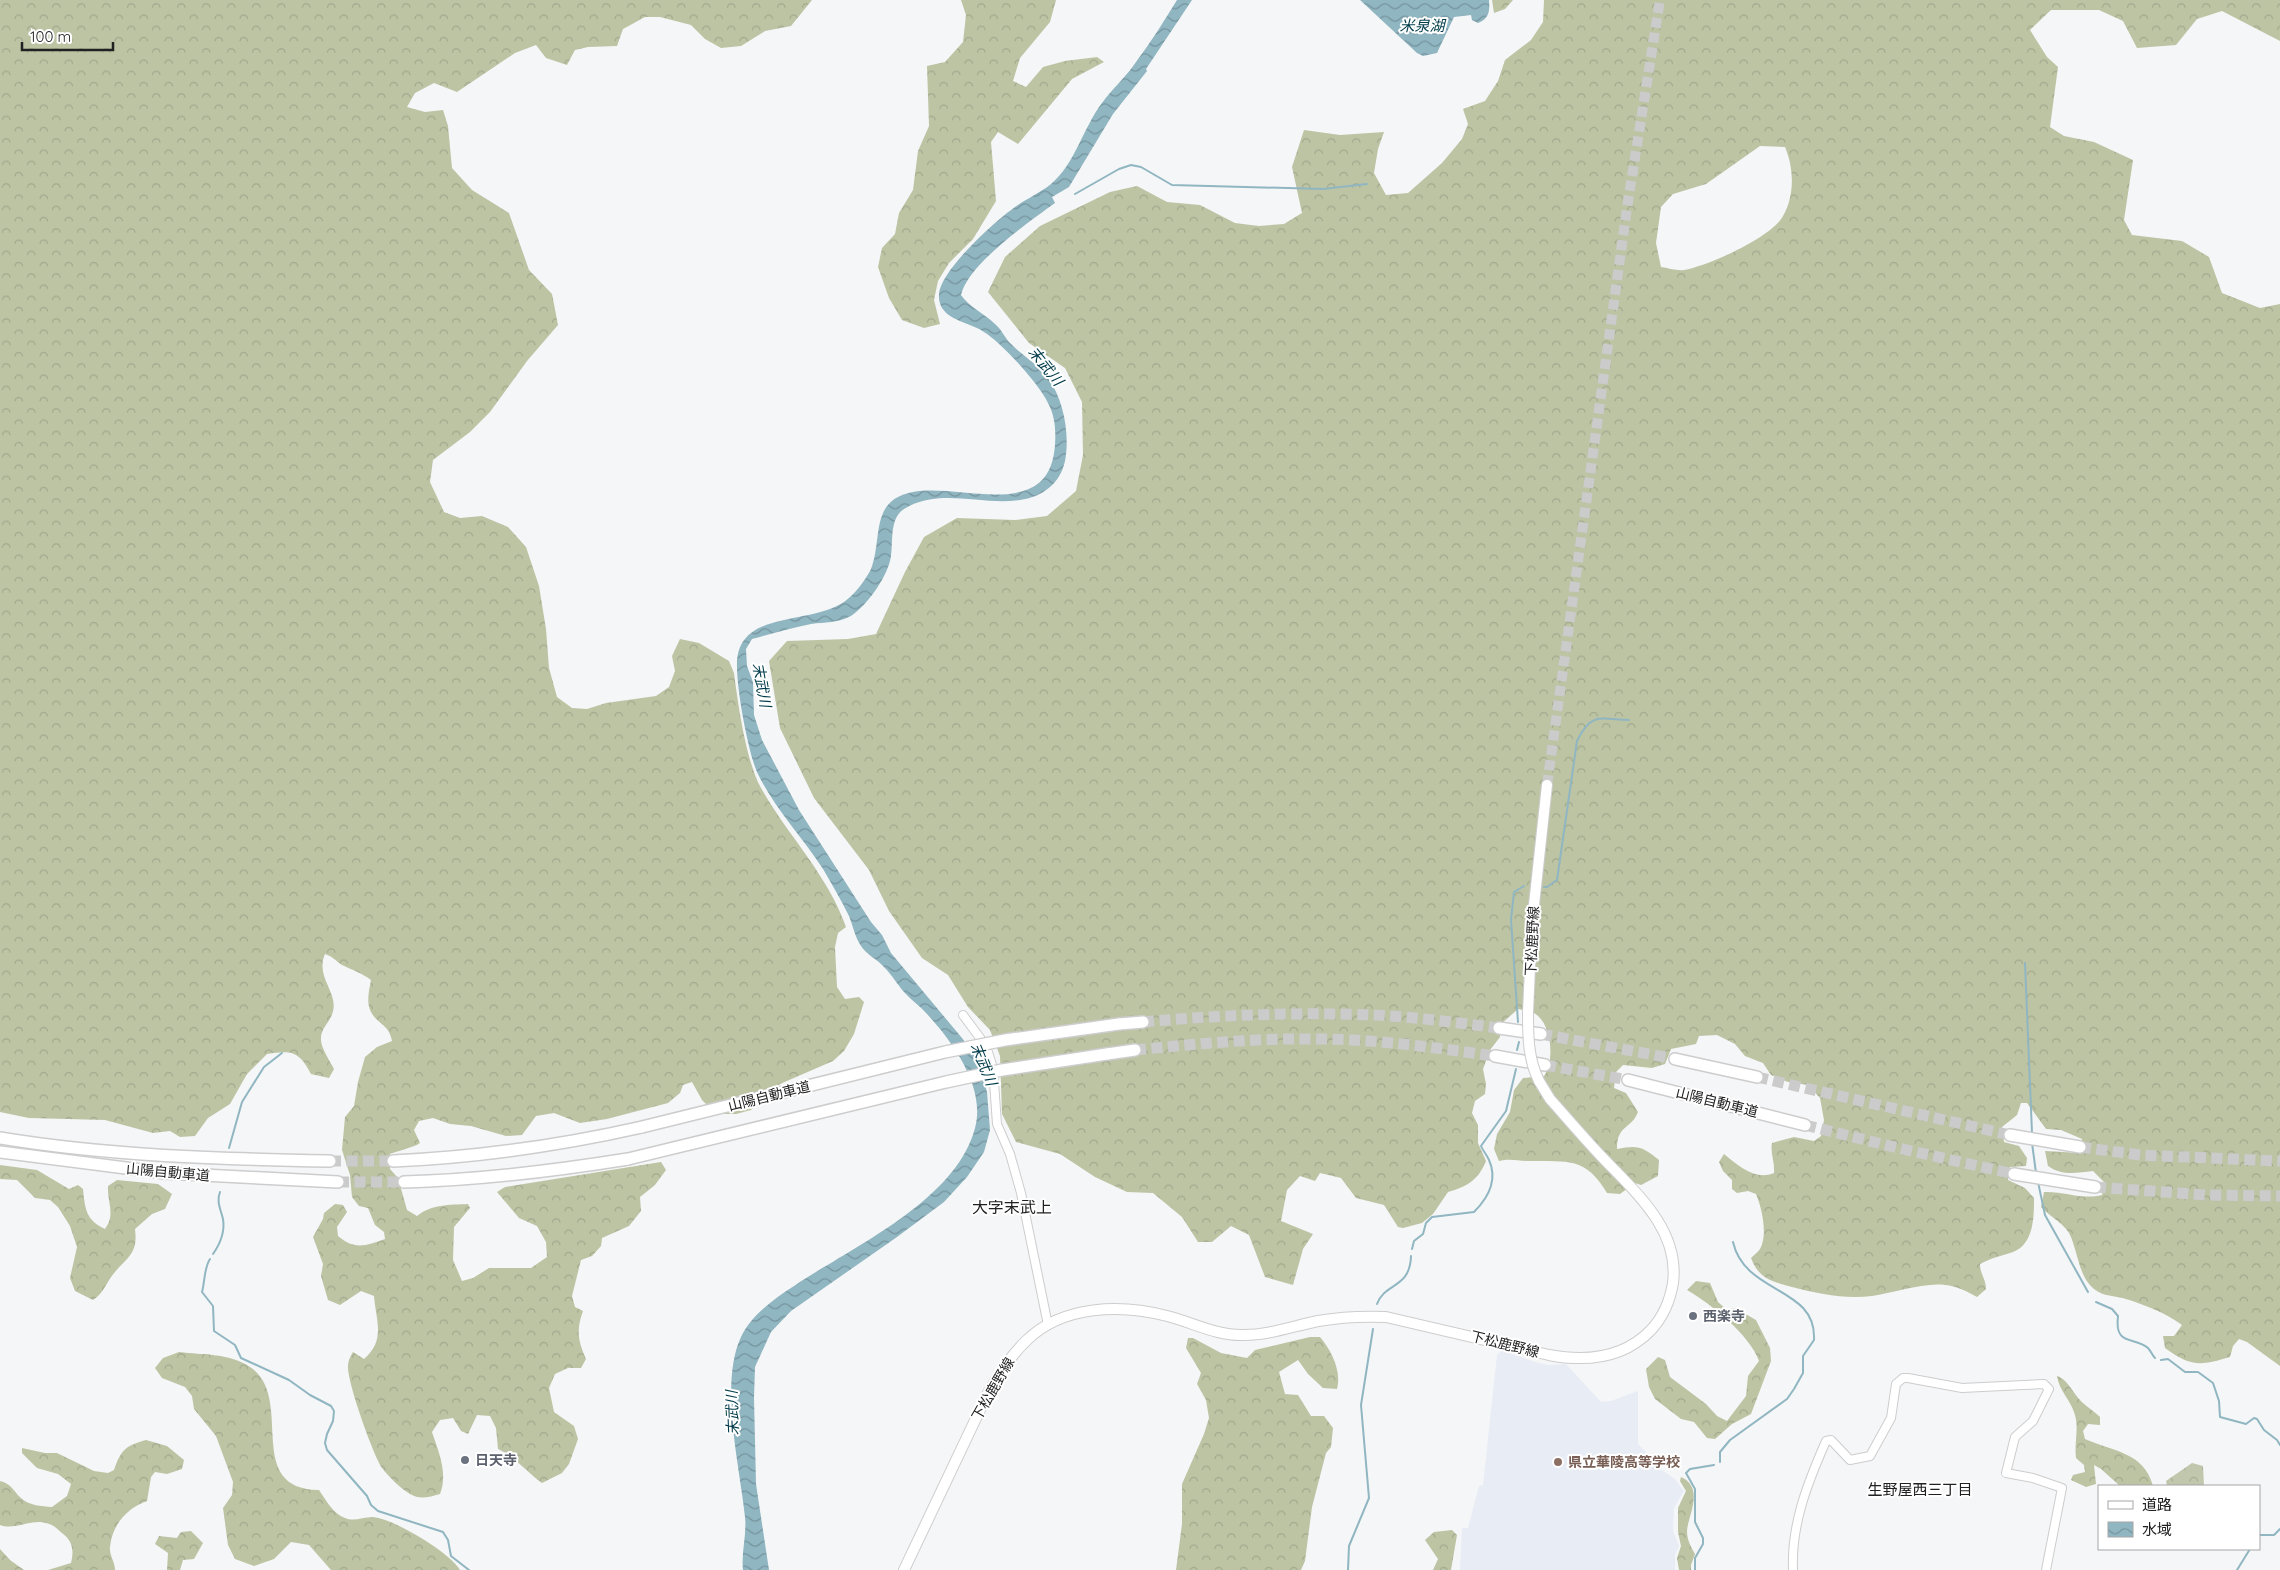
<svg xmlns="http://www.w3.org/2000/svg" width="2280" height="1570" viewBox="0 0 2280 1570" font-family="Quicksand,'Noto Sans JP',sans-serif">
<defs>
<pattern id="forest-crowns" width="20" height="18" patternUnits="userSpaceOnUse" patternTransform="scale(1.25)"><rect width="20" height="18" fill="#bcc4a4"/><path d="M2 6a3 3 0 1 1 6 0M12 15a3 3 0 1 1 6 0" fill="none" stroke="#a1a88d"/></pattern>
<pattern id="park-crowns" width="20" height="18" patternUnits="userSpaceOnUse" patternTransform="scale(1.25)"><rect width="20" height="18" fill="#c1c7ad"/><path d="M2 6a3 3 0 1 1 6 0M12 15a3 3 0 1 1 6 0" fill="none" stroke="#a6ab95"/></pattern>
<pattern id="water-waves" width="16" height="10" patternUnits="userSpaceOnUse" patternTransform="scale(1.25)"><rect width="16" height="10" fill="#90b6c2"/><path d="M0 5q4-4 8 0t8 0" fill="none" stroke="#75949d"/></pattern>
</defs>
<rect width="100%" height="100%" fill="#f5f6f7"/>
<polygon fill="#e8ecf4" points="1501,1351 1504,1351 1535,1362 1548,1365 1566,1364 1601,1402 1611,1401 1638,1391 1638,1444 1651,1457 1649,1461 1675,1479 1684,1491 1674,1508 1673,1531 1679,1546 1675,1555 1675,1570 1460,1570 1462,1528 1468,1528 1479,1486 1483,1485 1497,1355"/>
<g fill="url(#forest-crowns)" fill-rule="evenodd">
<path d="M0,0h812l-21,26 -26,5 -24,15 -20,2 -16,-9 -14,-14 -31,-8h-15l-22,12 -6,17 -29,1 -13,3 -8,15 -21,-7 -10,-13 -21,8 -58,39 -23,-9 -19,10 -8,14 18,5 18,-2 5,16 4,42 20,22 37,23 20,57 23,24 6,31 -31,36 -37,51 -20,20 -37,28 -3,22 14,30 16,6 22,-2 26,11 18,20 13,39 7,43 3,39 8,29 15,11 15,1 19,-6 50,-7 13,-9 6,-16 -3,-15 8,-17 19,4 30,18 5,12c4,31 12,88 27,115 27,48 67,87 85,139l-8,6 -3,14 2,40 8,12 14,-2 5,5 -10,32 -10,17 -11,10 -53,23 -29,26 -15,4h-20l-14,-14 -10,-18 -9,3 -3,8 -12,10 -61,16 -27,4 -26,-10 -18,3 -14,19 -16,1 -35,-10 -21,-2 -17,-6 -14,3 -5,9 6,13c-3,3 -25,9 -30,11v15l8,9 9,32 10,6c15,-12 32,-11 51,-12l2,4 -16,19 -1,33 9,21 11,-3 16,-10h42l16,-11 -1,-15 -9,-16 -18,-8 -22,-26 8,-5 156,-25 5,8 -11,15 -15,12 1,14 -12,15 -27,12 -1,8 -9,10 -11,4 -9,36 3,11 8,4c-7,19 -5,30 3,48l-5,9h-13l-13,6 -6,14 5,24 20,14 4,13 -9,25 -7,9 -20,10c-14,-10 -28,-27 -44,-34l-2,-21 -6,-12 -13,-1 -9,19 -7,-3 -8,-13 -13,2 -8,12c7,21 16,41 8,62 -11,3 -20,6 -30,0 -10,-6 -21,-17 -28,-26 -9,-14 -35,-86 -34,-102 0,-5 2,-9 5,-14l11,7c22,-19 12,-38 10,-63l-13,-5 -21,14 -12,-5 -7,-24 2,-12 -10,-27 10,-18 1,-6 11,-9 8,1 4,7 -10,15 1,9c16,14 28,10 47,3l-1,-7 -9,-7 -7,-17 -9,-2 -7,-9 -2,-22 -8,-25 3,-33 9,-11 4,-24 7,-25 12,-10 15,-6c-3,-17 -14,-16 -21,-29 -5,-10 -2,-21 0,-32 -9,-7 -19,-10 -29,-15 -6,-4 -10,-9 -17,-11 -10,23 13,38 8,57 -2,11 -13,17 -12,29 0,8 9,21 13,29l-5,9 -18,-4c-12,-23 -19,-24 -44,-20l-20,20 -17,30 -22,14 -13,18 -15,1 -10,-6 -17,2 -48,-13 -76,-2 -29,-6z"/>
<polygon points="961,0 1056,0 1050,22 1020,58 1013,81 1026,87 1043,67 1065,61 1097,57 1104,62 1072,79 1018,144 998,132 991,142 996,201 973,239 949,263 938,281 934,300 940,324 924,328 902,320 889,298 878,267 882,248 895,234 899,213 913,190 918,151 929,126 927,66 945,62 963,42 966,15"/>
<polygon points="1492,0 1513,0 1505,9 1494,13"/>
<path d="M1544,0h736v41l-58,-30 -25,8 -21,26 -39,3 -14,-27 -24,-11h-48l-21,20 17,27 11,10 -8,60 14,9 30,6 39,18 -9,60 8,15 50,6 27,16 13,36 38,15 20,-4v1062l-33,-24 -8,-3 -6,7 -3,11c-30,9 -39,10 -65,-9l-2,-12h11l8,-11c-16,-12 -37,-20 -56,-26 -12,-4 -22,-2 -32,-10 -16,-13 -16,-39 -25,-56 -7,-11 -20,-17 -28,-26l3,-15c20,-1 38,8 58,3l3,-12 -12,-12c-17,2 -31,5 -45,-5l-3,-15 36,2 1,-14 -21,-9 -15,-1 -19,-26h-6l-4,12 -15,12 2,15 15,4 8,12 -1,8 -16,1 -2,13 17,8 9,10c0,19 0,46 -21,54 -12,4 -22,6 -33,12 0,10 6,15 6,25l-9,8c-11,-6 -20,-11 -32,-12 -20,-3 -52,8 -73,11 -28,3 -53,-2 -80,-9 -21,-6 -33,-8 -41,-29 3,-3 7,-6 9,-9 8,-14 2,-41 -4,-55l-8,-3 -11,2 -5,-4v-9l-9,-9 -4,-9 5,-8c15,12 31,27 50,19 1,-11 -4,-20 -2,-30l22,-6 20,4 7,-5 3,-16 -4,-22 -12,-13 -20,-3 -17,-7 -8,-12 -18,-7 -10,-12 -18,-9 -18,1 -3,8 -25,5 -6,15 -13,4 -29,-3 -7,7 -2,16 12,5 12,19c-7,18 -21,12 -21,37 20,-4 25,-3 42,11l-1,16 -17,9 -6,-2 -15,11 -13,-1c-22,-37 -39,-31 -77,-32 -11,0 -20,-3 -31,0l-5,-12 3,-15 13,-22 4,-22 9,-12 21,-2c11,-15 8,-53 -10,-63 -4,-2 -11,-3 -16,-4l-17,15 -1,13 -10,13 -7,19 3,15 -1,10 -10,7 -3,12 6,12v18l8,18c-7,18 -19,26 -38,31l-15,22 -11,9 -19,5 -5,-1 -14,-22 -28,-7 -15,-20 -21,-5 -5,8 -15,-5 -13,14 -6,31 32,13 -10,15 -10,36 -28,-8 -16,-42 -18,-9 -19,16h-14l-16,-25 -29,-24 -26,-1 -32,-15 -35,-23 -44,-12 -14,-28 -2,-58 -10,-26 -22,-23 -20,-32 -26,-17 -33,-47 -20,-41 -55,-72 -34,-70 -11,-67 18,-20 61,-2 28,-5 29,-62 19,-35 33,-19 58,2 32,-4 29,-25 7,-36 -1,-53 -17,-34 -36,-25 -41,-51 17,-35 35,-31 70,-34 27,-6 30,16 33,3 35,18 24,3 25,-2 18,-11 -10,-46 12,-37 36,5 44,-3 -6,17 -4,24 12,22 22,-2 34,-30 20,-24 6,-15 -5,-15 22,-8 13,-20 7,-21 26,-20 12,-18zM1760,146l25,1c9,21 10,48 -2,69 -11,21 -75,50 -99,54 -7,1 -16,-2 -23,-3l-5,-24 5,-36 12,-13 33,-10z"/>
<path d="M0,1165l37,5 32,19 9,-4 5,4c2,20 3,31 22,40 11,-15 2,-26 3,-43l9,-6 41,4 14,10 -7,15 -13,5 -17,15c3,24 -6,27 -20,43 -9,10 -10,20 -22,28l-18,-9 -5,-13 7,-31 -7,-21 -12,-19 -8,-7 -15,-2 -18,-18 -17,-1z"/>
<path d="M1696,1281l14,2 8,19 9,8 8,-2 21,12 14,28 1,13 -20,53 -19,10 -17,15 -8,-1 -13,-16 -13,-3 -26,-20 -6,-12 -3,-18 12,-12 7,3 5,17 36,27 11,12 10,5 19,-25 2,-20 11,-15c-9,-26 -48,-57 -72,-71z"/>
<path d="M1310,1337h10c11,13 22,34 17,52l-14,-1 -15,-14 -10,-14 -19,12 6,22 13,1 13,21h13l9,12 -2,19 -5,6 -14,54 -7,54 -4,9h-125l6,-46v-40l22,-50 5,-16 -3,-18 -9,-16 4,-11 -15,-25 2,-10h5l28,15 26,5 8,-8z"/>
<path d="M179,1352c24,3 51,1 71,15 46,30 -8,122 69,123 7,10 14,24 26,28 9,4 18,-1 27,-1 19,0 79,36 88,53h-129l-22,-25 -18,-3 -17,17 -20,7 -19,-7 -7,-14 -5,-37 9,-13 1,-13 -17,-46 -22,-27 -2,-13 -7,-9 -23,-9 -7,-10 8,-10z"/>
<path d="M2057,1376c10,3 15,15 22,23 5,6 15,12 21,18v8l-12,-1 -5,7 2,8c29,13 59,13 68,47h-33l-19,-17 -7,-4 2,19 -10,3 -15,-7 2,-5 12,-3 -1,-7 -8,-7c-2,-14 3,-29 -1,-43 -4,-15 -16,-24 -18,-39z"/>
<path d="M146,1440l21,6 17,14 -2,9 -15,5 -12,-2 -4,5 -4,24c-20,7 -35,24 -37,46 -1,8 5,15 5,23h-67l23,-7c3,-12 2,-22 -9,-30 -4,-3 -8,-8 -13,-9 -17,-7 -33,7 -49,1v-44c12,3 13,10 21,17 9,8 20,8 31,9l15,-11 4,-12 -13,-10 -21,-6 -15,-15v-5l23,5h12l37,18 14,2 6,-3c7,-20 11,-24 32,-30z"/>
<path d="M1681,1477c24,11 7,38 6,54 0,9 4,16 8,23l-4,11v5h-12l-2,-12 4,-12 -3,-14v-24l8,-17 -6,-10z"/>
<polygon points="1452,1530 1457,1535 1451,1570 1433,1570 1438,1559 1425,1540 1434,1532"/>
<polygon points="191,1531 203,1543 194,1559 183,1560 180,1570 167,1570 168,1553 155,1544 159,1536 177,1538 181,1532"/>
<polygon points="0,1549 10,1560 24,1570 0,1570"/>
</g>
<polygon fill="url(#park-crowns)" points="2192,1463 2203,1466 2204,1486 2167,1486 2166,1481"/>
<g fill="url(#water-waves)">
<path d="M1177,0h15l-46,69 1,2 -34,43 -44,73 -17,10 3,6c-26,19 -87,61 -94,92 9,13 23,18 34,29 6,5 9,12 14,18 12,13 29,22 39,36 16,22 22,57 17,83 -5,23 -23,36 -45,39 -39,6 -80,-13 -116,9 -16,10 -10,36 -14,52 -5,19 -23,44 -39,55 -13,7 -26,6 -40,8 -20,4 -40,10 -59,15l-6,10 1,17 6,16 1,33 8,25 37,70 72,112 11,13 9,18 71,85 16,22 9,32 3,38 -6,22 -17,25 -23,25 -47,35 -106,74 -20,21 -16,35 -1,31 2,86 13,86h-26c-2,-18 4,-35 2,-53 -5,-50 -26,-133 -4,-180 10,-22 33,-38 53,-51 58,-39 162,-85 181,-158 11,-40 -22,-86 -48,-114 -7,-8 -16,-14 -23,-22 -7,-8 -12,-17 -20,-25 -7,-8 -17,-12 -23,-21 -6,-9 -8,-20 -12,-30 -8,-16 -17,-32 -26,-47 -20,-31 -51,-64 -66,-97 -9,-21 -20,-81 -20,-105 -2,-58 72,-41 107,-65 11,-8 21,-21 27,-33 12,-30 -2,-69 42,-77 38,-7 95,15 126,-9 11,-9 15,-24 16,-38 1,-15 0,-29 -7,-42 -9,-19 -46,-60 -64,-71 -16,-11 -47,-12 -45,-38 1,-23 56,-73 76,-87 11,-8 25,-14 36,-23 24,-20 32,-56 51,-81 10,-14 24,-26 34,-41 15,-20 28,-41 41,-62z"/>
<path d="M1360,0h129c1,11 0,19 -11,23l-6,-3 -1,-5 -17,2 -17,36 -14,3 -6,-3z"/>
</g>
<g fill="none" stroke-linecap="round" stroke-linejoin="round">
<g stroke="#90b6c2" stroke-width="2">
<polyline points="1075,194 1119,169 1131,165 1141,167 1172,185 1323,189 1367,184"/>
<path d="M1544,887h3l10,-7 20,-139c14,-29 22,-22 52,-21"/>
<polyline points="2025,963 2032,1133"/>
<polyline points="1518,1022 1511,920 1514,892 1524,886"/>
<polyline points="1517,1050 1519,1042"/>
<polyline points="2032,1143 2036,1173"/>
<polyline points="229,1148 242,1102 264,1067 282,1053"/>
<polyline points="2038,1182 2045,1215 2088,1292"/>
<path d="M1412,1249l2,-8 9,-7 3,-11 6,-6 42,-5c14,-14 24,-32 15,-52 -2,-5 -6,-9 -8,-14l25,-35 10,-42"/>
<path d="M213,1254c7,-10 12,-23 10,-35 -2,-9 -7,-17 -3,-27"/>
<path d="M210,1259c-6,9 -5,22 -8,33l11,14 1,25 21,14 6,13 48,22 21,15 21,11 3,5 -1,10 -6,13 -2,9 2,7 40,46 4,9 7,6 65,21 5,8 3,16 18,14"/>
<path d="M2096,1302l16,7 6,7c-4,31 17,20 30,32 3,3 4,7 7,10"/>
<path d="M1377,1304c8,-22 33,-15 34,-48"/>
<polyline points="2161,1360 2168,1359 2185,1372 2198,1372 2213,1383 2219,1401 2220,1417 2246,1424 2254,1418 2257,1419 2264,1430 2277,1440 2280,1445"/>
<path d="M1720,1462v-10l10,-12 57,-41 7,-10 9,-16v-17l11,-16c3,-54 -69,-45 -81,-98"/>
<polyline points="2259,1535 2274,1535 2280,1529"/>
<polyline points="1348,1570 1349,1546 1369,1498 1361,1405 1373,1329"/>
<polyline points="1695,1570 1695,1558 1703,1544 1703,1538 1695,1522 1695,1489 1686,1473 1690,1469 1714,1465"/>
<polyline points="2237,1570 2250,1549"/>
</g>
<polyline stroke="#cbcbcc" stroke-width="10" stroke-dasharray="10 5" stroke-linecap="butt" points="1547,785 1627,208 1660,0"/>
<g stroke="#cbcbcc" stroke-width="11" stroke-dasharray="11 5.5" stroke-linecap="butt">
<path d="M1143,1022c77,-7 153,-10 231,-7 42,2 84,8 125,13"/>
<polyline points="1541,1034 1675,1059"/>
<path d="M1135,1050c61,-6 121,-12 182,-11 60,0 119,9 178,17"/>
<polyline points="1545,1065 1628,1080"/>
<polyline points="1757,1077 2010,1135"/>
<polyline points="1805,1125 1898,1148 2014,1174"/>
<polyline points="2080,1147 2140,1155 2280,1161"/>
<polyline points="330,1161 393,1161"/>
<polyline points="338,1182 404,1182"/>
<polyline points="2095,1187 2206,1195 2280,1196"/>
</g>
<g stroke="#cdcdce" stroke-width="10">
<g id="minor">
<polyline points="963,1015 986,1046 993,1068 997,1124 1010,1154 1021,1193 1048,1325"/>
<path d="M1793,1570c-2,-46 15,-88 33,-129l5,-1 19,20 20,-4 21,-38 5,-34 7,-6h5l54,10 82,-4 5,5 -16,32 -18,16 -9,36 27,5 29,10 -16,82"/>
</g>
</g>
<g stroke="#cdcdce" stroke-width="12">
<g id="major">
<polyline points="1528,1012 1532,923 1547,785"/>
<path d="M904,1570l83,-175c11,-20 23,-39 40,-55 36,-35 94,-36 140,-24 25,6 49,20 77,19 26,0 49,-9 74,-14 23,-4 45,-5 68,-4l163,38c37,7 74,4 102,-25 13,-14 19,-29 22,-47 7,-54 -39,-92 -72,-127 -18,-19 -34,-38 -51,-57l-11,-18"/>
</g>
</g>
<g stroke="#cdcdce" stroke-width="14">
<g id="highway">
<polyline points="1119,1024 1143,1022"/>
<polyline points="1499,1028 1541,1034"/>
<polyline points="1107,1054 1135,1050"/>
<polyline points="1495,1056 1545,1065"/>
<polyline points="1675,1059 1757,1077"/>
<polyline points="1628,1080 1805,1125"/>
<polyline points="2010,1135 2080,1147"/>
<path d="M0,1138c108,18 221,21 330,23"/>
<polyline points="0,1152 165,1173 338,1182"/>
<path d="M393,1161c87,-4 165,-15 249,-34"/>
<polyline points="2014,1174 2095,1187"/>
<path d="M404,1182c76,-2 149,-11 224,-23"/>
</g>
</g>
<use href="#minor" stroke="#fff" stroke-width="8"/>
<use href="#major" stroke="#fff" stroke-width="10"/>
<use href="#highway" stroke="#fff" stroke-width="11"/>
<g stroke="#cdcdce" stroke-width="12" stroke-linecap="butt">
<path id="major-bridge" d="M1528,1012c0,24 0,47 11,69"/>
</g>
<g stroke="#cdcdce" stroke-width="14" stroke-linecap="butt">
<g id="highway-bridge">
<polyline points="642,1127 945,1052 1005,1040 1119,1024"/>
<polyline points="628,1159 946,1082 1002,1070 1107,1054"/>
</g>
</g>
<use href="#major-bridge" stroke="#fff" stroke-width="10"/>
<use href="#highway-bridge" stroke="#fff" stroke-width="11"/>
</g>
<g fill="#6b7280" stroke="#fff" stroke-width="2">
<circle cx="1693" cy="1316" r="5"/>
<circle cx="465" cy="1460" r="5"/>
</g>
<circle fill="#8d6e63" stroke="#fff" stroke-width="2" cx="1558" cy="1462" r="5"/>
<g text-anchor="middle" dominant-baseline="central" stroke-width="4" stroke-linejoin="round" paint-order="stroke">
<g font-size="14" fill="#212122" stroke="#fff">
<text transform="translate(1532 941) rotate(-87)">下松鹿野線</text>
<text transform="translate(769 1096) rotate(-14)">山陽自動車道</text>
<text transform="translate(1717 1102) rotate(14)">山陽自動車道</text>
<text transform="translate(168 1172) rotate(5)">山陽自動車道</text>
<text transform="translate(1505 1344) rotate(14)">下松鹿野線</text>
<text transform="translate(993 1389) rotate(-60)">下松鹿野線</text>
</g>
<g font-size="14" font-weight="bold" fill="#5b616d" stroke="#fff" text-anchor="start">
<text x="1703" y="1316">西楽寺</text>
<text x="475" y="1460">日天寺</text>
</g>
<g font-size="14" font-weight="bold" fill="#785e54" stroke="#fff" text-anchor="start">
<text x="1568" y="1462">県立華陵高等学校</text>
</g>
<g font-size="15" font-style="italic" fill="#003c4a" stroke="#fff">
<text x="1422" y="25">米泉湖</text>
<text transform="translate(1046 366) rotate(51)">末武川</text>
<text transform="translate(762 685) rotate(80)">末武川</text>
<text transform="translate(984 1064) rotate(68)">末武川</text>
<text transform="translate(732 1413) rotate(-92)">末武川</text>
</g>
<g font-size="15" fill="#212122" stroke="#fff">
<text x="1920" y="1489">生野屋西三丁目</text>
</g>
<g font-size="16" fill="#212122" stroke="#fff">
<text x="1012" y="1207">大字末武上</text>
</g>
</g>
<rect x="2098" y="1485" width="162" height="65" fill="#ffffff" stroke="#a6a6a7"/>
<rect x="2108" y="1501" width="25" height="8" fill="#ffffff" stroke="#a6a6a7"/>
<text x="2142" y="1510" font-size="15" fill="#212122">道路</text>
<rect x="2108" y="1522" width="25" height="15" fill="url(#water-waves)" stroke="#a6a6a7"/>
<text x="2142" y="1535" font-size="15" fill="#212122">水域</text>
<path d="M22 42v8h91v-8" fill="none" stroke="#212122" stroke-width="2.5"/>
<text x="30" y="42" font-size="15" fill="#212122" stroke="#ffffff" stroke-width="4" paint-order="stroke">100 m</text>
</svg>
